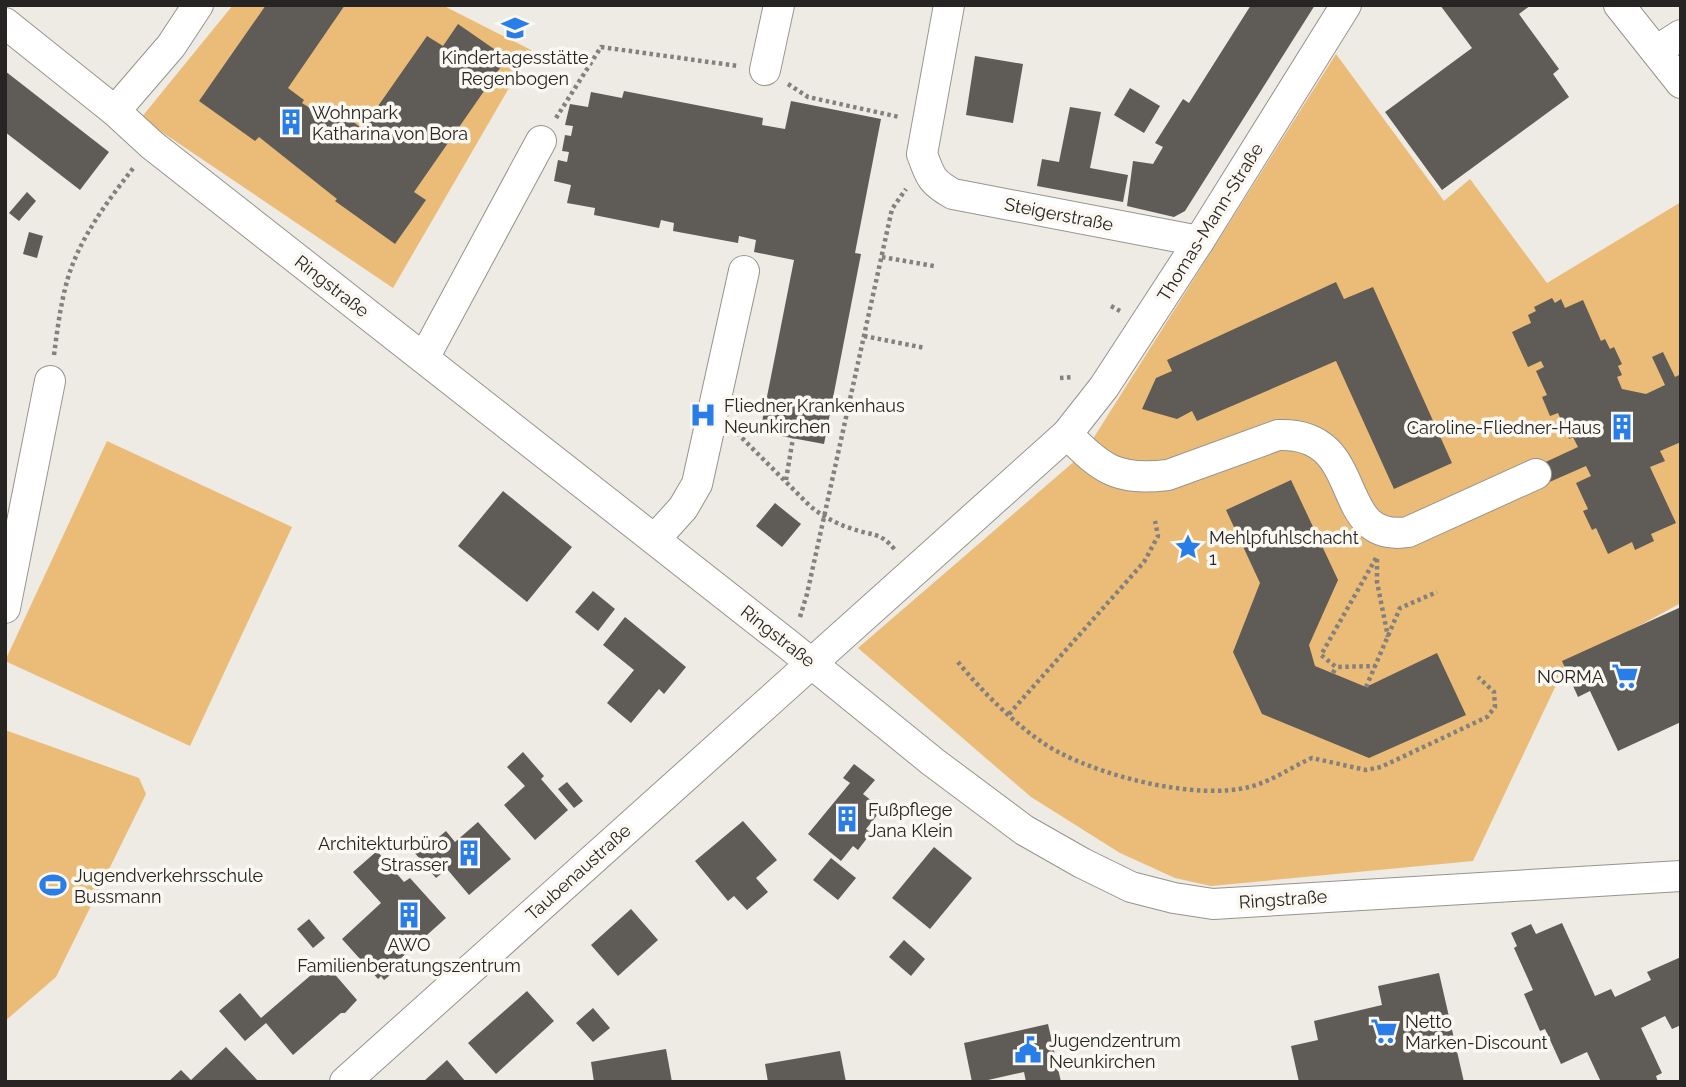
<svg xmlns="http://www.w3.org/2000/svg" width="1686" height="1087" viewBox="0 0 1686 1087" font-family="Raleway,sans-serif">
<rect width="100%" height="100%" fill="#eeeae4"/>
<g fill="#eabc78">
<polygon points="233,5 442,5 531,50 393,288 141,118"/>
<polygon points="1336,54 1444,201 1470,179 1547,283 1681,202 1681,603 1565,666 1473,861 1211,886 1175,878 1120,853 1031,797 858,648 1084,453"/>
<polygon points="107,441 292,527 190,746 5,661"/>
<polygon points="5,730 139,778 146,794 56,977 5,1021"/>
</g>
<g fill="#5f5b56">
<polygon points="266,5 345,5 288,88 304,100 302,103 321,115 331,103 362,129 427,36 443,46 458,24 507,58 414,192 426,200 395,244 335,201 337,199 259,137 255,141 199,101"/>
<polygon points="1251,5 1315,5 1185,211 1174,217 1127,206 1133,161 1153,164 1163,147 1155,143 1183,99 1189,103"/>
<polygon points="1440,5 1531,5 1519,14 1559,69 1553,74 1569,97 1442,190 1385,112 1472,48"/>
<polygon points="975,56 1023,64 1013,123 966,115"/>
<polygon points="5,71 109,152 80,190 5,132"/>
<polygon points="1130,88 1160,106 1144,133 1114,115"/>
<polygon points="624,91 763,118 762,125 785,129 791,101 881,119 855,253 861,254 824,444 760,432 794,260 754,252 756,240 739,236 738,243 673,231 674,223 661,220 659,228 594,215 595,208 567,203 571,185 554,181 558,160 567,162 569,152 562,151 565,135 571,136 573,126 565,125 570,104 588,107 591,92 622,98"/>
<polygon points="1070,107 1101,112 1090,168 1128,175 1123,202 1037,186 1042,159 1059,162"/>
<polygon points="27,192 36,201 19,221 9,213"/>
<polygon points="29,232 43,236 37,258 23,254"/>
<polygon points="1336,282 1344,299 1373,287 1452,463 1394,489 1336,361 1197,421 1192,411 1177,419 1142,409 1156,378 1172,371 1167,360"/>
<polygon points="1552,298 1555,303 1561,299 1565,308 1583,300 1601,341 1605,339 1610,349 1614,347 1622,364 1618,366 1622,375 1617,377 1622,389 1646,394 1665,385 1652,357 1663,352 1675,377 1681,374 1681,442 1660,451 1665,461 1650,467 1676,523 1651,534 1654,541 1635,550 1632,542 1608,554 1596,528 1592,530 1583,511 1588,509 1576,483 1591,476 1586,466 1545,484 1537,466 1578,447 1573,437 1569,439 1558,413 1550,416 1542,397 1547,395 1536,371 1544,367 1541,361 1528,367 1512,332 1531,323 1528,315 1536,311 1534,307"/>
<polygon points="1291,480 1338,580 1309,645 1315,666 1366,687 1437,653 1466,715 1369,758 1262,714 1233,652 1260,583 1226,510"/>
<polygon points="503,491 572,547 527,602 458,546"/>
<polygon points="775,503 801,524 782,547 756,526"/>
<polygon points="593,591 615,609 598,631 575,612"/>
<polygon points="1681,607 1681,722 1618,751 1590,691 1578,697 1562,661"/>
<polygon points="625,617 686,667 664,694 659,689 631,723 607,703 634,670 603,645"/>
<polygon points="523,752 544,776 541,779 568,810 535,840 504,805 525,786 507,767"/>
<polygon points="854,764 875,780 863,794 882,809 866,829 871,833 858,850 853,846 841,861 808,834 850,783 843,778"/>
<polygon points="567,782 583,801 574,808 558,789"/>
<polygon points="743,821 777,860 756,878 768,892 747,910 734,896 728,901 695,861"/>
<polygon points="478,822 511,859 469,895 447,869 436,878 414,852 424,843 427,847 446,831 455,842"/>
<polygon points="934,847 972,878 930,929 892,898"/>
<polygon points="377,851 404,882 410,878 446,918 391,967 395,971 384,980 381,976 378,979 342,939 381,903 353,872"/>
<polygon points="831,858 856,878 838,900 813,880"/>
<polygon points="631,909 658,940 618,976 591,945"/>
<polygon points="309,919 325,938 313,948 297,929"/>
<polygon points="1562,923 1595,996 1611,989 1615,997 1651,980 1647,972 1681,957 1681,1025 1672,1029 1665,1016 1641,1028 1662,1073 1656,1076 1658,1082 1601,1082 1587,1052 1561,1064 1545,1029 1540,1031 1524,994 1533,990 1514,948 1517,946 1511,933 1531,924 1536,934"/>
<polygon points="904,940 925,959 911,976 889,957"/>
<polygon points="325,963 357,1000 345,1013 341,1013 293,1055 266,1023 245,1041 219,1011 240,993 261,1018"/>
<polygon points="1439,973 1464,1082 1299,1082 1291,1046 1318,1040 1314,1021 1382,1005 1378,986"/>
<polygon points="527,991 554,1021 496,1074 468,1043"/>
<polygon points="593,1008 610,1028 593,1042 576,1023"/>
<polygon points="1048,1024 1061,1082 1026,1082 1024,1072 988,1080 988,1082 972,1082 964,1043"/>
<polygon points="226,1047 259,1082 168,1082 181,1070 191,1080"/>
<polygon points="666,1049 672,1082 594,1082 591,1062"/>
<polygon points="840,1051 846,1082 768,1082 765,1064"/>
<polygon points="447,1060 466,1082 423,1082"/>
</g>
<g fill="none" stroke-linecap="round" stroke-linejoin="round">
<g stroke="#97948e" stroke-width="32">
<g id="minor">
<path d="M949,5l-27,149c8,22 9,28 31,40l246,47"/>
<polyline points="1619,5 1681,83"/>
<polyline points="5,23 115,111 152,145 790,646 933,762 1024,830 1082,863 1131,887 1174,898 1213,904 1681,876"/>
<polyline points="1656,51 1681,35"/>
<polyline points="765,70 779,5"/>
<polyline points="115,111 171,46 198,5"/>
<polyline points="424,358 541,141"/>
<path d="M1067,434c35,35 49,47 101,41l110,-40c91,-4 52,109 130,97l128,-58"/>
<polyline points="655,539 683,508 697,484 744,271"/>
<polyline points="5,608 50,381"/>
<polyline points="345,1082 1067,434 1104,387 1199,241 1346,5"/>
</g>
</g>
<g stroke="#84817d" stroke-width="4.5" stroke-dasharray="3.5 3.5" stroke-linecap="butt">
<polyline points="788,84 808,97 899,117"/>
<polyline points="556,118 601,47 738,66"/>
<polyline points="882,257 934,266"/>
<polyline points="1111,306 1120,311"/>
<polyline points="864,336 925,348"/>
<path d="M54,355c3,-23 6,-47 12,-70 11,-44 41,-83 68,-118"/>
<polyline points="1060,378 1074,377"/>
<path d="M737,433l73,73c12,10 25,17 40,22 21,8 30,3 45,22"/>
<polyline points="786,480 793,438"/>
<polyline points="1321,545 1342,534"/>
<polyline points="1376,558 1321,655 1336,667 1376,666"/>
<polyline points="1377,559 1377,582 1388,637"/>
<polyline points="800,617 807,594 892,209 906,189"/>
<path d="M958,662c25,31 69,75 104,92 48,24 135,46 187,33 24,-6 42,-20 63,-29l54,12 15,-3 106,-50 8,-10 -1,-15 -16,-15"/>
<polyline points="1333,673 1336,667"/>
<polyline points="1366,687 1400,608 1437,592"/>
<polyline points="1009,714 1144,562 1158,536 1155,521"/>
</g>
<use href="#minor" stroke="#fff" stroke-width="30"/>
</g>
<defs>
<g id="school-bare" transform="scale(2.1)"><path d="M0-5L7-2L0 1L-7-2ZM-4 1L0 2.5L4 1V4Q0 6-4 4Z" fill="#287de8" stroke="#fbf7f1" stroke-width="2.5" paint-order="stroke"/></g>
<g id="building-bare" transform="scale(2.1)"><path d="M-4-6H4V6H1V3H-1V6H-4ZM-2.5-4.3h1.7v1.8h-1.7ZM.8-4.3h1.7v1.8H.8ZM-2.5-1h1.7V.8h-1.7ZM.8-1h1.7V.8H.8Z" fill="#287de8" stroke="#fbf7f1" stroke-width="2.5" paint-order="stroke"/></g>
<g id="hospital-bare" transform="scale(2.1)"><path d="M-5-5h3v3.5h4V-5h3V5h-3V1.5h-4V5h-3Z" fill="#287de8" stroke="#fbf7f1" stroke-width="2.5" paint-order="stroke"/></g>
<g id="sight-bare" transform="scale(2.1)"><path d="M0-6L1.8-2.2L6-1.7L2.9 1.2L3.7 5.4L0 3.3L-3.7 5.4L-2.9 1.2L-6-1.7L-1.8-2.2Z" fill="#287de8" stroke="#fbf7f1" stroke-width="2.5" paint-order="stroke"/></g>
<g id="supermarket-bare" transform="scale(2.1)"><path d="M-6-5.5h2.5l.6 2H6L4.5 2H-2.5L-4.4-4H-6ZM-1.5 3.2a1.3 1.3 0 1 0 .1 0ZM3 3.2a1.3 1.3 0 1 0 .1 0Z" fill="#287de8" stroke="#fbf7f1" stroke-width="2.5" paint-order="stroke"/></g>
<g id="stadium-bare" transform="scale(2.1)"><path d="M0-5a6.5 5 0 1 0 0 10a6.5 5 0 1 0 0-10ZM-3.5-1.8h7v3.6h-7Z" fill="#287de8" stroke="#fbf7f1" stroke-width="2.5" paint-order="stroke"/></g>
<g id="civic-bare" transform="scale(2.1)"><path d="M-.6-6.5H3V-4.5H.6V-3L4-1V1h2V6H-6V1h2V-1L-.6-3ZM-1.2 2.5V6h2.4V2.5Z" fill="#287de8" stroke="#fbf7f1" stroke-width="2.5" paint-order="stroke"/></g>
</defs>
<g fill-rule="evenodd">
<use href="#school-bare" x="515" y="28"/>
<use href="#building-bare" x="291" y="122"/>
<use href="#hospital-bare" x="703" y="415"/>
<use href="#building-bare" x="1622" y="427"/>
<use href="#sight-bare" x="1188" y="547"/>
<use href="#supermarket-bare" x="1625" y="676"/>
<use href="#building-bare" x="847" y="819"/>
<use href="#building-bare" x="469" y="853"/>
<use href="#stadium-bare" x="53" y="885"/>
<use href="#building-bare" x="409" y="915"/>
<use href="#supermarket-bare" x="1384" y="1031"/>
<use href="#civic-bare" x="1028" y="1050"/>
</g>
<g text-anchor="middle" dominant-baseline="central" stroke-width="7" stroke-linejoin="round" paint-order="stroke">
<g font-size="18" fill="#272523" stroke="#fbf7f1" text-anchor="start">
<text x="515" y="57" text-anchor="middle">Kindertagesstätte<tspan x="515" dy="21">Regenbogen</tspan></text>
<text x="312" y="112">Wohnpark<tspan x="312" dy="21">Katharina von Bora</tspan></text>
<text x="724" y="405">Fliedner Krankenhaus<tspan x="724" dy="21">Neunkirchen</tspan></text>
<text x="1601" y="427" text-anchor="end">Caroline-Fliedner-Haus</text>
<text x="1209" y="537">Mehlpfuhlschacht<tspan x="1209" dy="21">1</tspan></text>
<text x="1604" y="676" text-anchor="end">NORMA</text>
<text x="868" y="809">Fußpflege<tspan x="868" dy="21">Jana Klein</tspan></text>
<text x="448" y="843" text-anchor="end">Architekturbüro<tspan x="448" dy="21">Strasser</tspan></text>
<text x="74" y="875">Jugendverkehrsschule<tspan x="74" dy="21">Bussmann</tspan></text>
<text x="409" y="944" text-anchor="middle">AWO<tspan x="409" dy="21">Familienberatungszentrum</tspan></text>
<text x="1405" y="1021">Netto<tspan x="1405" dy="21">Marken-Discount</tspan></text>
<text x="1049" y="1040">Jugendzentrum<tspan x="1049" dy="21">Neunkirchen</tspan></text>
</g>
<g font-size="18" fill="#272523" stroke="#fbf7f1">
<text transform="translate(1059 214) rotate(11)">Steigerstraße</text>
<text transform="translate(1210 222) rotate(-58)">Thomas-Mann-Straße</text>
<text transform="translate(332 286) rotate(38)">Ringstraße</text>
<text transform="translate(778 636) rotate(38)">Ringstraße</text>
<text transform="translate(578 872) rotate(-42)">Taubenaustraße</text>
<text transform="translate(1283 899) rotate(-4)">Ringstraße</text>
</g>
</g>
<rect width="1686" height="1087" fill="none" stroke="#272523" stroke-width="14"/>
</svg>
